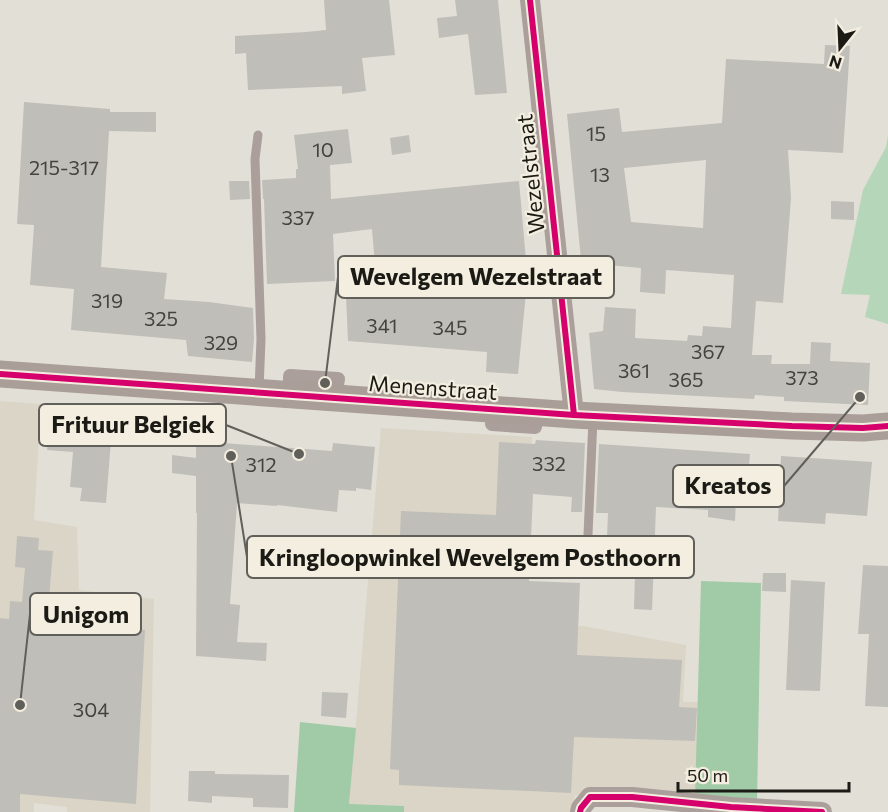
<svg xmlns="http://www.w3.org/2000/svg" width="888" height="812" viewBox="0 0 888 812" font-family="Commissioner,sans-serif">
<rect width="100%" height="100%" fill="#e2dfd7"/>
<g fill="#dad5c6">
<polygon points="0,401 41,404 34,520 77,527 79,590 154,599 150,812 67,812 67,807 34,803 34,812 0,812"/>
<polygon points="381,428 532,437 523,625 583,626 686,645 683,702 699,702 695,798 575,795 574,812 404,812 404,806 349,805"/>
</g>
<polygon fill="#b5d6b8" points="888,135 888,324 865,317 870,295 841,294 863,190 886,147"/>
<g fill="#a1caa6">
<polygon points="701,581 761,583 757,802 695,798"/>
<polygon points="300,722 356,728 349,804 404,806 404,812 294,812"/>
</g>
<g fill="#c0beb8" fill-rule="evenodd">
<polygon points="324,0 389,0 395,55 362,58 366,91 342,94 342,86 248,90 246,53 235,54 235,36 306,32 326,30"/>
<polygon points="455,0 498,0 507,93 475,95 468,34 439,38 437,18 457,16"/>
<path d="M825,45l25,1 -7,107 -55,-3 3,48 -8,105 -27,-2 -4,54h20l-1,9h39l1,-22 20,1 -1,18 40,2 -2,42 -84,-4v-4l-29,-2 -1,4 -132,-7 -28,-3 -5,-56 14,-2 2,-24 31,2 -1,29 52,3 1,-6 14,1 1,-10 28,2 3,-53 -68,-5 -1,24 -25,-2 1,-24 -33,-3v-3l-27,-2 -14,-146 52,-6 3,24 100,-9 4,-64 98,5zM706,160l-3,68 -72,-6 -7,-54z"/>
<polygon points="24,102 110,109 110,112 156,112 156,132 109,131 101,267 167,273 164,299 209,302 253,308 254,339 252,362 188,356 186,340 71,330 74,289 30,285 34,225 17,224"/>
<polygon points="348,129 352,163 330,165 331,199 519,181 526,260 522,260 518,292 526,293 518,374 486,372 487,352 348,341 345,274 376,277 372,229 333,234 335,281 267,284 264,199 263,199 262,180 296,178 296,169 298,169 294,135"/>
<polygon points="409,135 411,152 392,155 390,138"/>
<polygon points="229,181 249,181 250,199 230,200"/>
<polygon points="831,201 854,202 854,220 831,219"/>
<polygon points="68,421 100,423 100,427 112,428 106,503 80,501 82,488 70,487 73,452 47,450 49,429 67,431"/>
<polygon points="536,440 585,443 582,512 571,512 572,497 533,494 529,581 580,583 577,655 682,660 679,707 697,708 695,741 574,737 571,793 399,785 399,770 390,769 401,511 496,515 499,442 535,444"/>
<polygon points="196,441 332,451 333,443 375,447 371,490 356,488 356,491 339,490 337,512 277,505 277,506 237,503 230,604 240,605 237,642 267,643 266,661 196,656 197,513 196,513 196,476 172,473 172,455 196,458"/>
<polygon points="599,444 750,454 746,501 736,500 735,521 708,517 708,510 656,507 652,610 634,609 635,574 629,575 630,561 606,560 608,513 596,513"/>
<polygon points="781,456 872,462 867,516 826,513 825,524 778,521"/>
<polygon points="17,536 39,538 38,550 53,551 47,622 145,630 136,804 20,794 20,812 0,812 0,618 9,619 10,601 22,602 25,568 15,567"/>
<polygon points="863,565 888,566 888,707 865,706 869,634 858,634"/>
<polygon points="763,573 786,573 786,592 762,591"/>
<polygon points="791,580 825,582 820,691 786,690"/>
<polygon points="322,692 348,693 346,718 321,716"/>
<polygon points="189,771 215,771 215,774 289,775 288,808 253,807 253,798 212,796 212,803 188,801"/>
</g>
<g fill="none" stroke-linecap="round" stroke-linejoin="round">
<g stroke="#ab9f9b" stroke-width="9">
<polyline points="258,135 255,159 261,339 259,390"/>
<polyline points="588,535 593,419"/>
</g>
<g stroke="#ab9f9b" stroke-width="14">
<polygon points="290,376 338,379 337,385 291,382 290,380"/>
<polygon points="493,417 534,421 536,422 535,427 492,424"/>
</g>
<g stroke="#ab9f9b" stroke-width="20">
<polyline points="530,0 574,415"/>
<polyline points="580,812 581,808 590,797 632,797 731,807 822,812"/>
</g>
<polyline stroke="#a99e98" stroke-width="27" points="0,374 574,415 792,426 863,428 888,426"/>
<g stroke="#f3eee0" stroke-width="10">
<g id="cycleway">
<polyline points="530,0 574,415"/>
<polyline points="0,374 574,415 792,426 863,428 888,426"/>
<polyline points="580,812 581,808 590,797 632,797 731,807 822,812"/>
</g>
</g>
<use href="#cycleway" stroke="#d6006c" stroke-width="6"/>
</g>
<g text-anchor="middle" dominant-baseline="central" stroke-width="4.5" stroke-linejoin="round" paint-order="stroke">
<g font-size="20" fill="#44433e">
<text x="596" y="133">15</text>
<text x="323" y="149">10</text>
<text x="64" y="167">215-317</text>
<text x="600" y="174">13</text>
<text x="298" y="217">337</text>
<text x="107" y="300">319</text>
<text x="161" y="318">325</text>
<text x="382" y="325">341</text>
<text x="450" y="327">345</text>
<text x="221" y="342">329</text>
<text x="708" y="351">367</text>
<text x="634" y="370">361</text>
<text x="802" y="377">373</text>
<text x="686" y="379">365</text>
<text x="549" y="463">332</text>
<text x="261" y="464">312</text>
<text x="91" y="709">304</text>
</g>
<g font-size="22" fill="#1b1a15" stroke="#f3eee0">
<text transform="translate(530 174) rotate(-96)">Wezelstraat</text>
<text transform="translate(433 387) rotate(4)">Menenstraat</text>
</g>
</g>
<path fill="none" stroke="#615f59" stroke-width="2" d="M325 383L338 277M299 454L226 425M860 397L784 486M231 456L247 557M20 705L30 614"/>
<g fill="#615f59" stroke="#f3eee0" stroke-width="2">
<circle cx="325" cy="383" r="6"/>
<circle cx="299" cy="454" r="6"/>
<circle cx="860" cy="397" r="6"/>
<circle cx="231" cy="456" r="6"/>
<circle cx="20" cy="705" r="6"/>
</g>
<g fill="#f3eee0" stroke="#615f59" stroke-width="2">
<rect x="338" y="256" width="276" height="42" rx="6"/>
<rect x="39" y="404" width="187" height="42" rx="6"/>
<rect x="673" y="465" width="111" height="42" rx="6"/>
<rect x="247" y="536" width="447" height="42" rx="6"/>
<rect x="30" y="593" width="111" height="42" rx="6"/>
</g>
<g font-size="24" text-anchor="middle" font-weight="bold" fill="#1b1a15">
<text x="476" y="285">Wevelgem Wezelstraat</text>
<text x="133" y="433">Frituur Belgiek</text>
<text x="728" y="494">Kreatos</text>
<text x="470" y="566">Kringloopwinkel Wevelgem Posthoorn</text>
<text x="86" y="623">Unigom</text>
</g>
<g transform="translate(840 48) rotate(198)" stroke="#f3eee0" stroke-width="4.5" paint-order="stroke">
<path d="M0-4.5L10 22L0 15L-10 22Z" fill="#1b1a15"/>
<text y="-9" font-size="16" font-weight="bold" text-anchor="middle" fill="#1b1a15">N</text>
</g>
<path d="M678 782v9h171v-9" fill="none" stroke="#1b1a15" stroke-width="3"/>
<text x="687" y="782" font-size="18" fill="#1b1a15" stroke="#f3eee0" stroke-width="4.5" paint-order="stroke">50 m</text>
</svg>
